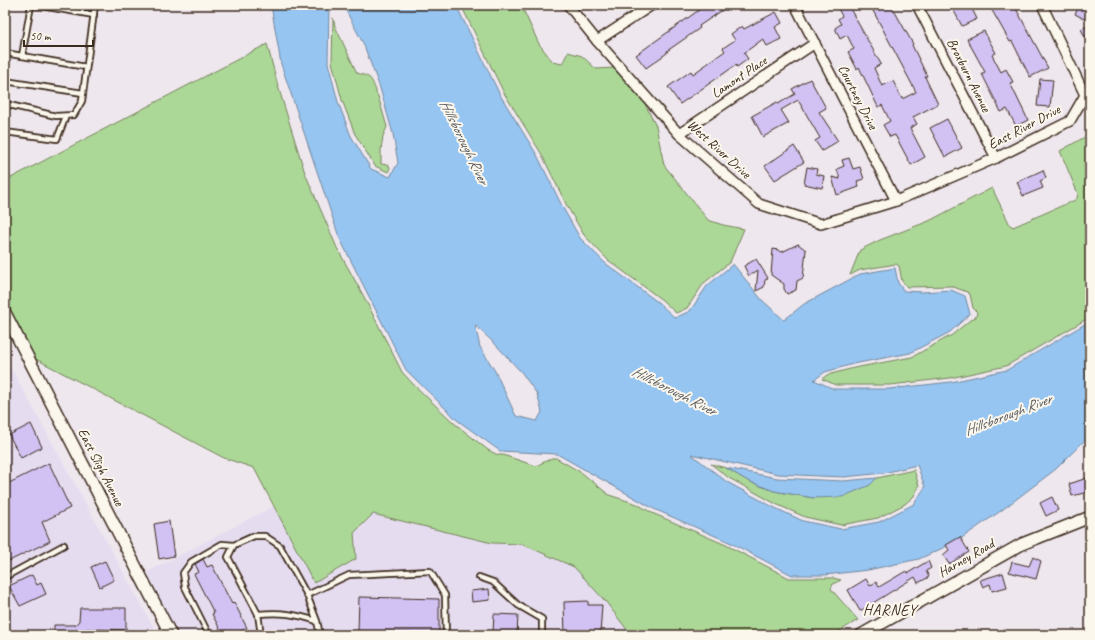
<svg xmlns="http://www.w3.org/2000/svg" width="1095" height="640" viewBox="0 0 1095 640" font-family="Caveat,sans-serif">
<rect width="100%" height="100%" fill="#efe7ee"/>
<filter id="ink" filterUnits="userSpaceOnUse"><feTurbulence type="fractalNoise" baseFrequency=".025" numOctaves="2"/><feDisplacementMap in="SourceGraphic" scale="8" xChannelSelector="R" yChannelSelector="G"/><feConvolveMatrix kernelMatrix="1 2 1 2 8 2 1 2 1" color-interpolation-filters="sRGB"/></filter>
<g filter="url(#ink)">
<g fill="#e6dcf0">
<polygon points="5,357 158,635 5,635"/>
<polygon points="274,506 314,583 356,559 354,533 373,514 492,543 522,544 574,567 606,602 631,635 178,635 147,572"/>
</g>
<g fill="#acd897" stroke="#74815a">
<polygon points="461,5 521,5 539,44 553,62 562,64 568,52 582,56 596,69 614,68 643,100 656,126 664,165 708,220 723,225 744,229 730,262 704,283 687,308 676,313 662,300 608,260 584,235 567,206 541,153 504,93"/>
<path d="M333,18l2,8 22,47c14,4 14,4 19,18v2l2,3 9,31 -4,9 -2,14v14l8,1 1,3 -2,4 -13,-6 -20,-32 -13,-34 -10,-38z"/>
<polygon points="267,44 278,86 305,173 337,248 363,295 402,372 412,383 454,423 488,450 498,455 503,455 536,466 552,458 556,458 582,473 609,495 637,504 652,513 726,545 789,578 833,578 841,580 833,584 831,589 858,620 833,635 631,635 606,602 574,567 522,544 492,543 373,514 354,533 356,559 314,583 254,468 224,458 34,358 5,301 5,181"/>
<polygon points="1090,134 1090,315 1085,320 1006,366 950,378 890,385 836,385 822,379 827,375 854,368 912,357 952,335 970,320 976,317 977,312 973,308 970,294 967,292 951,286 907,287 902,281 899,266 896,264 860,270 850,275 860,250 880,240 929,221 992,188 1010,225 1013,227 1075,200 1077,198 1078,194 1060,151"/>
<polygon points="711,464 726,468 748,481 774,491 813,498 870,485 877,478 914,470 919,486 914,496 905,504 878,518 841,525 805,517 776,504 729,478"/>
</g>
<g fill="#96c5f1" stroke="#72879d" fill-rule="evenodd">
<path d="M271,5h58l-1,58 10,39 13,34 20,33 19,8 8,-14 -5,-29 -13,-46 -17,-45 -20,-38h113l44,90 37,60 26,53 17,30 25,25 54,40 16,15 15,-7 17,-25 26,-22 29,36 22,20 20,-16 56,-30 35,-6 3,15 6,8 19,1 28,-2 14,6 5,18 -20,18 -40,21 -57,11 -28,8 -11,8 20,9h55l62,-7 56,-12 83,-49v114l-34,34 -54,41 -46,32 -37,17 -51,11 -43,5h-33l-63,-33 -75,-33 -97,-55 -57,-3 -43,-31 -51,-50 -67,-133 -58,-173zM475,325l21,20 26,28 15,21 5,18 -5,9 -21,-5 -21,-45 -15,-24zM691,454l87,20 40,2 26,1 40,-4 33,-8 8,22 -11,17 -35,18 -38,7 -38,-8 -30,-14 -46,-25z"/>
<polygon points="726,468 777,478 843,481 877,478 870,485 842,497 814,498 774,491 748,481"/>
</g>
<g fill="#d2c2f3" stroke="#3b2a1e">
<polygon points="701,5 730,5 699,26 700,28 667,51 667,53 646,68 636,55 699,10 697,8"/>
<polygon points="836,5 848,5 881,64 874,68 882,86 893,81 902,99 916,92 870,5 891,5 913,44 912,45 927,76 925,77 938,104 913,117 917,124 910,128 925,157 911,165 895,135 890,137 883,125 890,121 882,105 878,107 859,67 857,69 848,52 854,49 847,35 840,39 835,28 841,24 838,19 842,16"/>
<polygon points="965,5 970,5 977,19 962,26 954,11"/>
<polygon points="989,5 1014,5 1048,68 1030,77 1012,41 1010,42"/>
<polygon points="1080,5 1090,5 1090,22 1075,14"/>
<polygon points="776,12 782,23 775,27 781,39 767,46 763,39 744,53 748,59 737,67 736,65 680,104 668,87 691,71 693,74 725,51 723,48 735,40 731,34 742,26 744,29"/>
<polygon points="1090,25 1090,47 1081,29"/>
<polygon points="984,31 996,53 992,55 1001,72 1006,69 1013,82 1010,83 1028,120 1016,126 1007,109 1001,112 982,74 985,72 967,39"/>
<polygon points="810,79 826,108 819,112 838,141 822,151 815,141 820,138 798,100 781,110 789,123 763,137 752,116 777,102 778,104 795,94 792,89"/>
<polygon points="1040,79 1053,80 1050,107 1037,106"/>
<polygon points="947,119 962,148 945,157 930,128"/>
<polygon points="794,146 804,162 775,180 765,166"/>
<polygon points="849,158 853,169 860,167 864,179 857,181 859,187 837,195 832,177 840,179 837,169 844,166 842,160"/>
<polygon points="807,167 817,169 816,174 824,176 822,188 804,184"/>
<polygon points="1043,170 1046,178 1040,181 1043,188 1023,196 1017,182"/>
<polygon points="798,244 806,250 803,278 797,281 796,290 787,294 784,289 784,284 771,275 773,249 778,250 782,252"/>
<polygon points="756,259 768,278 765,280 764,287 756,291 758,270 749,276 744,266"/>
<polygon points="31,424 42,447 21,458 9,435"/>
<polygon points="49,463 70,508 42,522 50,541 5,563 5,485"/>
<polygon points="1090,477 1090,486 1087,487 1088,492 1072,496 1069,484"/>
<polygon points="1052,497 1058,510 1046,516 1040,503"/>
<polygon points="169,521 174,556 159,559 154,524"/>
<polygon points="960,537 969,552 949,564 943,555 949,550 946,545"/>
<polygon points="1033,557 1041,561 1036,579 1009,572 1012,562 1029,566"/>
<polygon points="203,559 207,567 212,565 232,604 234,602 247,628 233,635 223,635 212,614 214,613 194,574 199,572 195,564"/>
<polygon points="105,561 114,580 100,587 91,567"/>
<polygon points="928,561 931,568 926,571 929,577 918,583 915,577 860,611 848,590 866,579 870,586 876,582 879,587 906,571 908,573"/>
<polygon points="1003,573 1007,587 992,591 990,584 983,587 980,580"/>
<polygon points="32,575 37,585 41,583 46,594 20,606 9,586"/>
<polygon points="489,589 490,600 472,602 471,591"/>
<polygon points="359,597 439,599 439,633 358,632"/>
<polygon points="588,601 588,605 602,605 600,635 565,635 564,602"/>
<polygon points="80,608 126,608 126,630 86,629 80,635 54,635 54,625 75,625 79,621"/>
<polygon points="494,614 518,615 517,635 500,635 500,633 493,632"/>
</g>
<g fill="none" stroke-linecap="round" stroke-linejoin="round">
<g stroke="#3b2a1e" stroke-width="8">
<g id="service">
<polyline points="36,5 94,15"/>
<polyline points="5,53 86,67"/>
<polyline points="22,56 31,5"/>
<polyline points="5,81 83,93"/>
<polyline points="5,104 56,116 74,115 82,101 95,5"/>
<polyline points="5,132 57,139 66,116"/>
<polyline points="5,577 64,545"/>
<polyline points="479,577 493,582 518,605 542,619 542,635"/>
<polyline points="307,595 349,575 430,571 445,595 446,635"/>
<polyline points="258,614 261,635"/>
<path d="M317,621c-23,-7 -34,-9 -59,-7l-30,-57 6,-12 20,-9h11l15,10 27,49 10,26 3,14"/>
<polyline points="209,635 185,587 183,573 191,562 222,544 234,545"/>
</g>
</g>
<g stroke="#3b2a1e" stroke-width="12">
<g id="minor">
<polyline points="568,5 597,41 679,134 759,204 821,224 896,201 996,158 1070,121 1085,95 1042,5"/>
<polyline points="795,5 896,201"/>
<polyline points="917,5 996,158"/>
<polyline points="597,41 652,5"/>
<polyline points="679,134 815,43"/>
</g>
</g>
<g stroke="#3b2a1e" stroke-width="14">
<g id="tertiary">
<polyline points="5,313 171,635"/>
<polyline points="861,635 1022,544 1090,517"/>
</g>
</g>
<use href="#service" stroke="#fbf7ec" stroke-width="4.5"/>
<use href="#minor" stroke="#fbf7ec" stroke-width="9"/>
<use href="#tertiary" stroke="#fbf7ec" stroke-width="11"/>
</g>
</g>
<g text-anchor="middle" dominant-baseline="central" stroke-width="4" stroke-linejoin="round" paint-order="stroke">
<g font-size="14" fill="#3b2a1e" stroke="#fbf7ec">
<text transform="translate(969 75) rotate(63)">Broxburn Avenue</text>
<text transform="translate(739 77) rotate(-34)">Lamont Place</text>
<text transform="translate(858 97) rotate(63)">Courtney Drive</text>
<text transform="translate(1024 127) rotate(-28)">East River Drive</text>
<text transform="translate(719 149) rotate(42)">West River Drive</text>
<text transform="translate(101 467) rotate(63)">East Sligh Avenue</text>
<text transform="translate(966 558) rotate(-30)">Harney Road</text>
</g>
<g font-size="15" font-style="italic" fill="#56585d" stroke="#fbf7ec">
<text transform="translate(464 142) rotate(64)">Hillsborough River</text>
<text transform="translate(674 391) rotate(27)">Hillsborough River</text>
<text transform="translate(1008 415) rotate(-21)">Hillsborough River</text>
</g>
<g font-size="15" letter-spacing="1" fill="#3b2a1e" stroke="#fbf7ec">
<text x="890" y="610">HARNEY</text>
</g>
</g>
<rect width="1095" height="640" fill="none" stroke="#fbf7ec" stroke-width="20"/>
<rect x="10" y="10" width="1075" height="620" fill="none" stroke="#3b2a1e" stroke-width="1.5" filter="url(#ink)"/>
<path d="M24 40v6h69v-6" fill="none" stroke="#3b2a1e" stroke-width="2"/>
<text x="30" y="40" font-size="12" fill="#3b2a1e" stroke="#fbf7ec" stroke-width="3" paint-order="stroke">50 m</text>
</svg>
